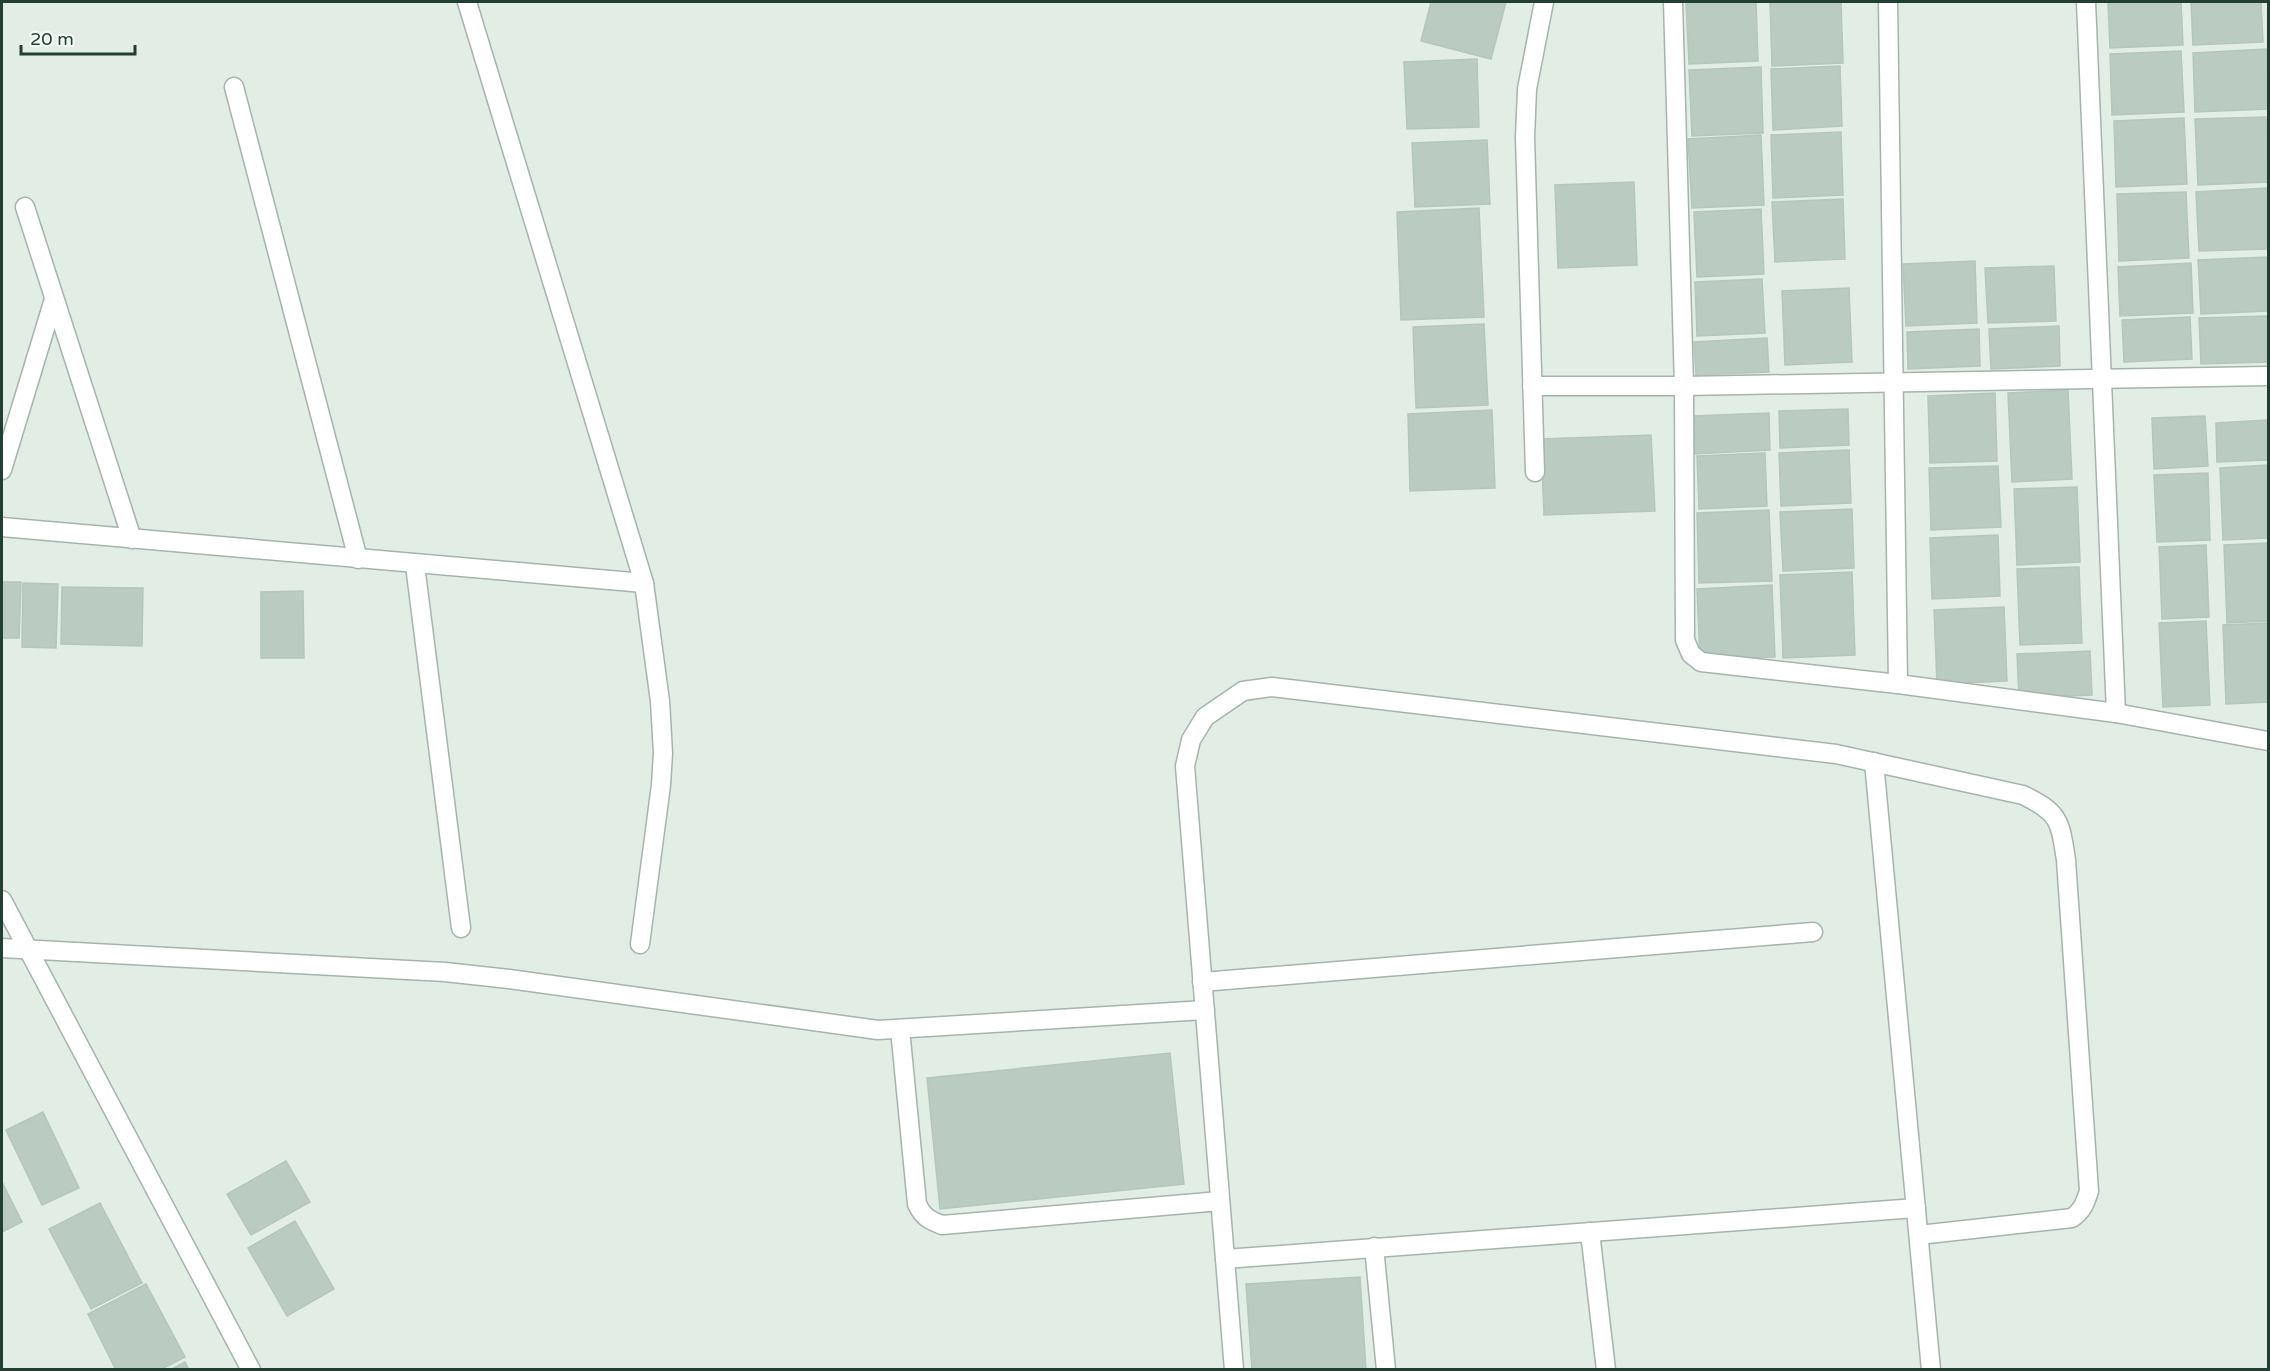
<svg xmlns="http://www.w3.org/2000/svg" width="2270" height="1371" viewBox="0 0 2270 1371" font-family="'Varela Round',sans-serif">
<rect width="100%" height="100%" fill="#e2ede6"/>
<g fill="#bacbc1" stroke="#b4c7bc" stroke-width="1.5">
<polygon points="1431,2 1506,2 1491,59 1421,41"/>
<polygon points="1686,2 1756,2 1758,61 1689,64"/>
<polygon points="1770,2 1841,2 1843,63 1772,66"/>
<polygon points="2108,2 2181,2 2183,45 2110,48"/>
<polygon points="2191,2 2261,2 2263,42 2193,45"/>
<polygon points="2267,49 2268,109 2195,112 2193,53"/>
<polygon points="2181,51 2184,112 2112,115 2110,54"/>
<polygon points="1477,59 1479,127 1407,129 1404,62"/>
<polygon points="1840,66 1842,126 1773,130 1771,69"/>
<polygon points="1761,67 1763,133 1692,136 1689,70"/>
<polygon points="2266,117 2268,182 2198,185 2195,119"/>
<polygon points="2184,118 2187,184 2116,187 2114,121"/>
<polygon points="1841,132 1843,195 1773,198 1771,135"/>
<polygon points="1761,135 1764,205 1692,208 1688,139"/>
<polygon points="1487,140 1490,204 1415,207 1412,143"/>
<polygon points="1634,182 1637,265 1558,268 1555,185"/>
<polygon points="2268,188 2268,249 2199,251 2196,192"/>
<polygon points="2186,192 2189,258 2119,261 2117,194"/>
<polygon points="1843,199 1845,259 1775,262 1772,202"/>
<polygon points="1479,208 1484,317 1401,320 1397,212"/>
<polygon points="1761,209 1764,274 1697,277 1694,212"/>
<polygon points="2268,257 2268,311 2201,314 2198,260"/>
<polygon points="1975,261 1977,323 1906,326 1903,264"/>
<polygon points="2191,263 2193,313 2120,316 2118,267"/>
<polygon points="2054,266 2056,321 1988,323 1985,268"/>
<polygon points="1762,279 1765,333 1697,336 1695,282"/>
<polygon points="1849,288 1852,362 1785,365 1782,291"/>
<polygon points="2268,316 2268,362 2201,364 2199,318"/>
<polygon points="2190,317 2192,359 2124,362 2122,320"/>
<polygon points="1484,324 1488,405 1416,408 1413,327"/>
<polygon points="2059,326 2060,366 1991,369 1989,329"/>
<polygon points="1979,329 1980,366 1908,369 1907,332"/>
<polygon points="1767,338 1769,372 1696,375 1694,342"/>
<polygon points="2068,390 2072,479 2012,482 2008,393"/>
<polygon points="1995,393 1997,461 1930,463 1928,396"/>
<polygon points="1848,409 1849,445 1780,448 1779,411"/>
<polygon points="1492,410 1495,488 1410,491 1408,414"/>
<polygon points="1769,413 1770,450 1693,454 1692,416"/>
<polygon points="2205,416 2208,466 2154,469 2152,418"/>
<polygon points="2268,420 2268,460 2217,462 2216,423"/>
<polygon points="1651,435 1655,511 1544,515 1541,439"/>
<polygon points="1849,450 1851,503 1781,506 1779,453"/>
<polygon points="1765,453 1767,506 1699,509 1697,456"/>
<polygon points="2268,465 2268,538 2223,540 2220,468"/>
<polygon points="1998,466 2001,527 1931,530 1929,468"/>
<polygon points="2208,473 2210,540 2157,542 2154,475"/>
<polygon points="2077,487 2080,562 2017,565 2014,489"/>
<polygon points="1852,509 1854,568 1783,571 1780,512"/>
<polygon points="1769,510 1772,581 1699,583 1697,513"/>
<polygon points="1998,535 2000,596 1932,599 1930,538"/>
<polygon points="2268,543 2268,621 2227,623 2224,545"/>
<polygon points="2206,545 2209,617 2162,619 2159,547"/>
<polygon points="2079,567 2082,643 2020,645 2017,569"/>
<polygon points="1852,572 1855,655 1783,658 1780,575"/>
<polygon points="2,582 21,582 19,638 2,638"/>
<polygon points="23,583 58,584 56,648 22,647"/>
<polygon points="1772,585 1775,657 1700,659 1697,589"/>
<polygon points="62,587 143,588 142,646 61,644"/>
<polygon points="303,591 304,658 261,658 261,592"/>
<polygon points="2004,607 2007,681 1937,684 1934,610"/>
<polygon points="2206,621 2210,705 2163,707 2159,623"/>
<polygon points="2268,623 2268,702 2226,704 2223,625"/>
<polygon points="2090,651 2092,695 2019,698 2017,654"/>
<polygon points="1170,1053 1184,1184 940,1209 927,1078"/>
<polygon points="43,1112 79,1188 42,1205 6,1130"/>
<polygon points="286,1161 310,1202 251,1235 227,1194"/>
<polygon points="2,1182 22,1222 2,1232"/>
<polygon points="100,1203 142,1283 91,1309 49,1229"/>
<polygon points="295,1221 334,1289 287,1316 248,1248"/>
<polygon points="1360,1277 1366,1370 1252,1370 1246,1284"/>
<polygon points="146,1284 185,1357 160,1370 116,1370 88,1314"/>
<polygon points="185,1362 189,1370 170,1370"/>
</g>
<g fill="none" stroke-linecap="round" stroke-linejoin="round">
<g stroke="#a4b5ac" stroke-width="21">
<g id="minor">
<polyline points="467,2 644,583 660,701 663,753 661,785 640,944"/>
<polyline points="1673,2 1684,386 1685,640 1691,654 1701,662 1898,684 2116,713 2268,741"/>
<polyline points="1888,2 1898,684"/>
<polyline points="2086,2 2116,713"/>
<polyline points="234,87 358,559"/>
<polyline points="25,207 132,539"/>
<polyline points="1532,386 1684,386 2268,376"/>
<polyline points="2,470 54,299"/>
<polyline points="1535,472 1525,137 1527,89 1544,2"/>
<polyline points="2,527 644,583"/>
<polyline points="415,565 461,928"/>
<polyline points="1874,762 1931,1370"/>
<polyline points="2,900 251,1370"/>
<polyline points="2,948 445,972 509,979 878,1030 1205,1010"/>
<polyline points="1202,982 1813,932"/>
<path d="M900,1029l17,175c6,13 12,16 25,21l278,-24"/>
<polyline points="1590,1232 1606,1370"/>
<polyline points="1374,1247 1386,1370"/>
<polyline points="1225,1259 1916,1208"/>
<path d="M1234,1370l-49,-604 6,-26 14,-23 38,-26 29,-4 564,67 187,41c37,18 37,26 43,65l23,331c-4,12 -6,19 -17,27l-153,17"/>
</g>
</g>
<use href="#minor" stroke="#fff" stroke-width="18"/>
</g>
<rect width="2270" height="1371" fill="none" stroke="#213f32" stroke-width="6"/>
<path d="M21 45v9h114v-9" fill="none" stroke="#213f32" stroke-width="3"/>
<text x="30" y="45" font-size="18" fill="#213f32" stroke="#f3f9f5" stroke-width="4.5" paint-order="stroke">20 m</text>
</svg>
